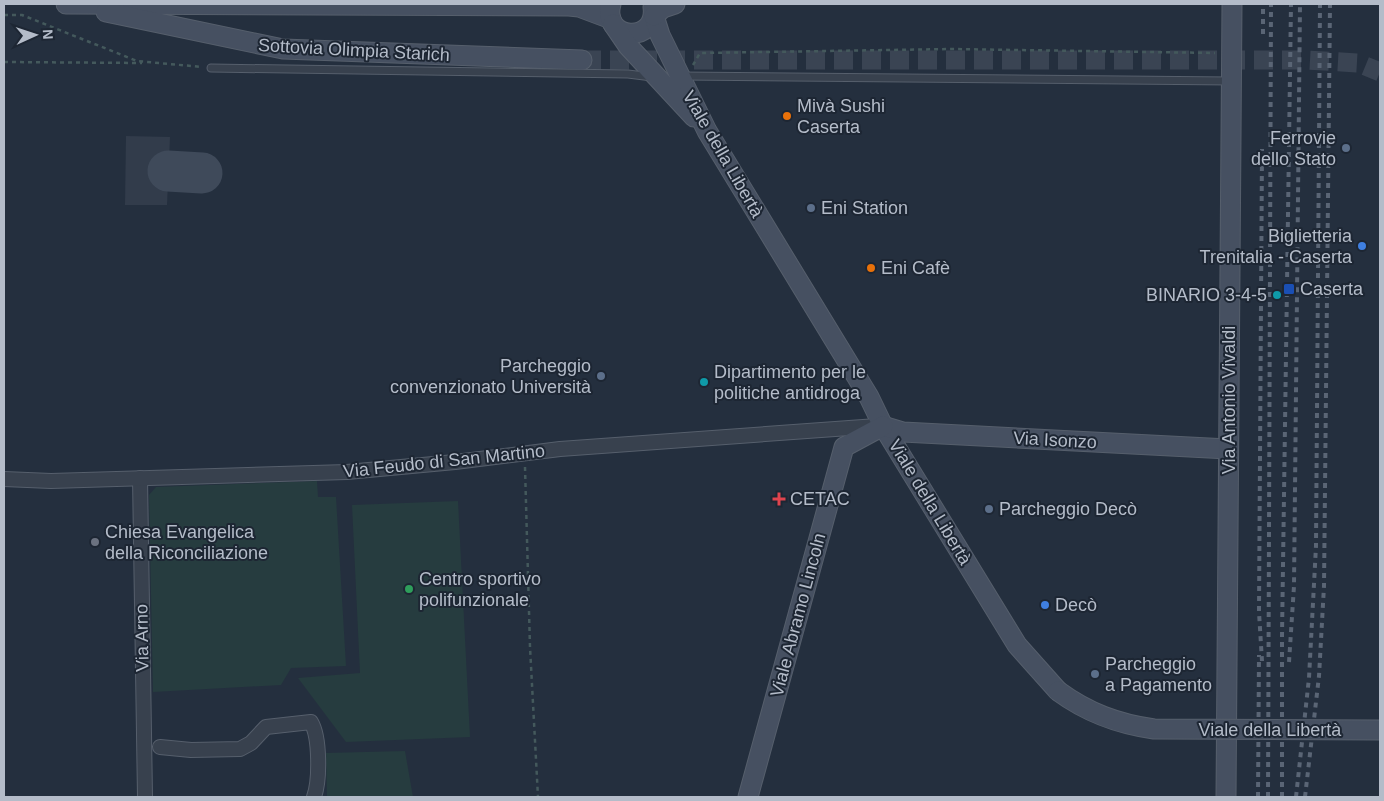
<svg xmlns="http://www.w3.org/2000/svg" width="1384" height="801" viewBox="0 0 1384 801" font-family="Arial,sans-serif">
<rect width="100%" height="100%" fill="#242f3e"/>
<polygon fill="#323c4b" points="126,136 170,137 167,205 125,205"/>
<g fill="#263c3f">
<polygon points="317,481 318,497 336,497 346,666 291,668 281,685 153,692 149,495 156,487"/>
<polygon points="458,501 470,737 346,742 298,678 360,673 352,505"/>
<polygon points="405,751 413,797 327,797 326,753"/>
</g>
<g fill="none" stroke-linecap="round" stroke-linejoin="round">
<polyline stroke="#3f4a5a" stroke-width="41" points="168,171 202,173"/>
<polyline stroke="#3a4453" stroke-width="19" stroke-dasharray="19 9" stroke-linecap="butt" points="582,60 1306,60 1358,63 1380,72"/>
<g stroke="#565f6c" stroke-width="9">
<g id="lane">
<polyline points="211,68 628,74 652,77"/>
<polyline points="682,76 1231,81"/>
</g>
</g>
<g stroke="#565f6c" stroke-width="16">
<g id="street">
<polyline points="140,478 145,797"/>
<polyline points="4,479 51,481 347,472 455,462 560,449 877,426"/>
<path d="M160,747l31,3 49,-1 11,-6 15,-16 45,-5c9,15 9,58 3,75"/>
</g>
</g>
<g stroke="#565f6c" stroke-width="21">
<g id="secondary">
<polyline points="66,4 569,6 579,7 611,19"/>
<path d="M611,4c-10,37 47,40 42,3"/>
<polyline points="106,12 283,49 582,60"/>
<polyline points="654,16 660,35 707,131 869,397 883,426 1017,645 1058,691"/>
<polyline points="654,16 663,8 675,4"/>
<polyline points="613,24 628,46 694,117"/>
<polyline points="883,426 903,432 1228,449"/>
<polyline points="748,797 844,447 883,426"/>
<polyline points="1226,797 1232,4"/>
</g>
</g>
<g stroke="#44595c" stroke-width="2.5" stroke-dasharray="4 4" stroke-linecap="butt">
<polyline points="4,15 22,15 137,61 202,67"/>
<polyline points="4,62 142,63"/>
<polyline points="693,65 700,53 952,49 1215,53"/>
<polyline points="525,467 530,647 538,797"/>
</g>
<use href="#lane" stroke="#38414e" stroke-width="7"/>
<use href="#street" stroke="#38414e" stroke-width="14"/>
<use href="#secondary" stroke="#465061" stroke-width="19"/>
<g stroke="#5a6575" stroke-width="4" stroke-dasharray="5 5" stroke-linecap="butt">
<polyline points="1263,34 1263,4"/>
<polyline points="1262,661 1259,612 1262,149"/>
<polyline points="1289,662 1294,586 1300,4"/>
<polyline points="1258,797 1259,655"/>
<polyline points="1268,797 1271,4"/>
<polyline points="1282,797 1282,636 1291,4"/>
<polyline points="1296,797 1309,678 1316,546 1320,4"/>
<polyline points="1305,797 1319,676 1324,586 1330,4"/>
</g>
<g stroke="#565f6c" stroke-width="21" stroke-linecap="butt">
<path id="secondary-bridge" d="M1058,691c30,22 60,33 96,38l226,1"/>
</g>
<use href="#secondary-bridge" stroke="#465061" stroke-width="19"/>
</g>
<g fill="#e8710a" stroke="#1d2633" stroke-width="2">
<circle cx="787" cy="116" r="5"/>
<circle cx="871" cy="268" r="5"/>
</g>
<g fill="#5c6f8a" stroke="#1d2633" stroke-width="2">
<circle cx="1346" cy="148" r="5"/>
<circle cx="811" cy="208" r="5"/>
<circle cx="601" cy="376" r="5"/>
<circle cx="989" cy="509" r="5"/>
<circle cx="1095" cy="674" r="5"/>
</g>
<g fill="#3f7fe0" stroke="#1d2633" stroke-width="2">
<circle cx="1362" cy="246" r="5"/>
<circle cx="1045" cy="605" r="5"/>
</g>
<rect fill="#1a4fb4" stroke="#1d2633" stroke-width="2" x="1283" y="283" width="12" height="12" rx="2.5"/>
<g fill="#0f9aa8" stroke="#1d2633" stroke-width="2">
<circle cx="1277" cy="295" r="5"/>
<circle cx="704" cy="382" r="5"/>
</g>
<path fill="#e0444e" stroke="#1d2633" stroke-width="2" d="M776.5 491.5h5v5h5v5h-5v5h-5v-5h-5v-5h5z"/>
<circle fill="#6b7280" stroke="#1d2633" stroke-width="2" cx="95" cy="542" r="5"/>
<circle fill="#2e9e5b" stroke="#1d2633" stroke-width="2" cx="409" cy="589" r="5"/>
<g text-anchor="middle" dominant-baseline="central" stroke-width="4" stroke-linejoin="round" paint-order="stroke">
<g font-size="18" fill="#b4bcc9" stroke="#1d2633">
<text transform="translate(354 50) rotate(3)">Sottovia Olimpia Starich</text>
<text transform="translate(723 154) rotate(60)">Viale della Libertà</text>
<text transform="translate(1229 400) rotate(-90)">Via Antonio Vivaldi</text>
<text transform="translate(1055 440) rotate(3)">Via Isonzo</text>
<text transform="translate(444 461) rotate(-6)">Via Feudo di San Martino</text>
<text transform="translate(930 502) rotate(59)">Viale della Libertà</text>
<text transform="translate(798 615) rotate(-75)">Viale Abramo Lincoln</text>
<text transform="translate(142 638) rotate(-91)">Via Arno</text>
<text x="1270" y="730">Viale della Libertà</text>
</g>
<g font-size="18" fill="#b4bcc9" stroke="#1d2633" text-anchor="start">
<text x="797" y="106">Mivà Sushi<tspan x="797" dy="21">Caserta</tspan></text>
<text x="1336" y="138" text-anchor="end">Ferrovie<tspan x="1336" dy="21">dello Stato</tspan></text>
<text x="821" y="208">Eni Station</text>
<text x="1352" y="236" text-anchor="end">Biglietteria<tspan x="1352" dy="21">Trenitalia - Caserta</tspan></text>
<text x="881" y="268">Eni Cafè</text>
<text x="1300" y="289">Caserta</text>
<text x="1267" y="295" text-anchor="end">BINARIO 3-4-5</text>
<text x="591" y="366" text-anchor="end">Parcheggio<tspan x="591" dy="21">convenzionato Università</tspan></text>
<text x="714" y="372">Dipartimento per le<tspan x="714" dy="21">politiche antidroga</tspan></text>
<text x="790" y="499">CETAC</text>
<text x="999" y="509">Parcheggio Decò</text>
<text x="105" y="532">Chiesa Evangelica<tspan x="105" dy="21">della Riconciliazione</tspan></text>
<text x="419" y="579">Centro sportivo<tspan x="419" dy="21">polifunzionale</tspan></text>
<text x="1055" y="605">Decò</text>
<text x="1105" y="664">Parcheggio<tspan x="1105" dy="21">a Pagamento</tspan></text>
</g>
</g>
<rect width="1384" height="801" fill="none" stroke="#b4bcc9" stroke-width="10"/>
<g transform="translate(35 35) rotate(87)" stroke="#1d2633" stroke-width="4" paint-order="stroke">
<path d="M0-4L9 19L0 12L-9 19Z" fill="#b4bcc9"/>
<text y="-8" font-size="14" font-weight="bold" text-anchor="middle" fill="#b4bcc9">N</text>
</g>
</svg>
